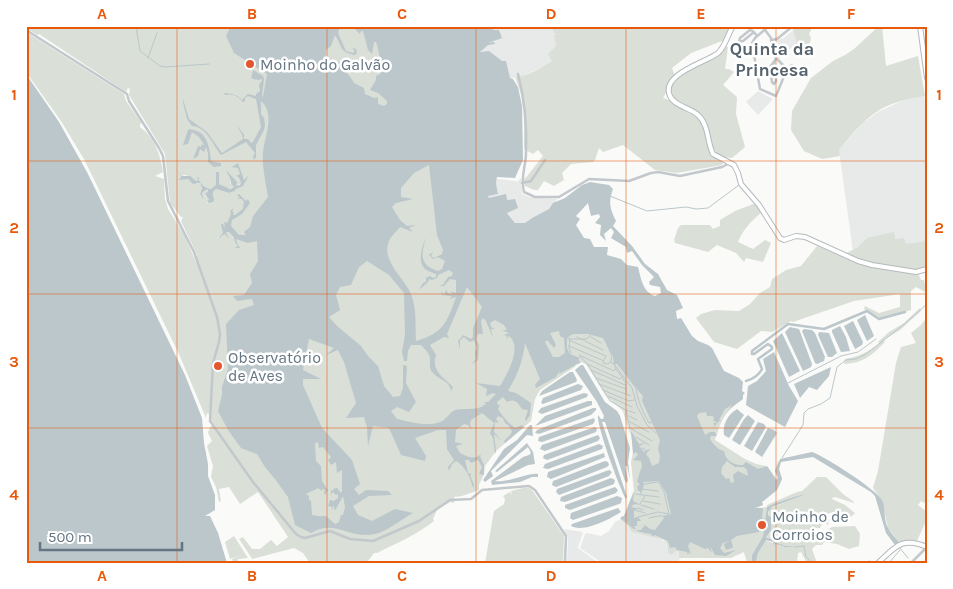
<svg xmlns="http://www.w3.org/2000/svg" width="953" height="589" viewBox="0 0 953 589" font-family="Karla,sans-serif">
<rect width="100%" height="100%" fill="#fafaf8"/>
<g fill="#e8e9e9">
<polygon points="492,26 555,26 557,34 554,35 556,46 552,61 530,73 521,77 510,78 502,61 480,51 488,44 493,30 491,27"/>
<polygon points="793,30 798,42 779,59 773,51 773,41 784,38"/>
<polygon points="758,91 773,99 758,115 746,102"/>
<polygon points="924,96 927,113 927,263 853,252 839,150 863,123 878,112 904,100"/>
<polygon points="521,178 522,194 529,197 556,199 557,200 549,209 532,218 525,223 515,223 507,212 507,200 489,199 488,196 498,194 496,183 497,179 516,181 517,182"/>
<polygon points="619,520 628,526 632,532 657,538 666,542 668,553 671,555 677,551 680,553 679,563 602,563 580,548 585,534 587,533 601,536 609,531 615,522"/>
<polygon points="564,529 583,532 578,548 599,563 567,563 568,537"/>
</g>
<g fill="#dadfd7" fill-rule="evenodd">
<path d="M26,26h412l-17,119 108,204 43,14 4,3 -36,24 -5,9 -4,22 -35,30 -11,15 -1,8 -5,11v5l-17,6 -8,1v6l-4,-1 -13,8 -4,9 1,2c-16,13 -37,22 -57,32h-3l-6,8 3,2h-61l-7,-10 -9,-5 -42,11 -1,-2 -12,-18 4,-2 9,12h8l11,-9 6,6 11,-9 -30,-45 -18,12 -11,-17 -10,2 2,12 -2,1 -3,-15 -5,-10 2,-11 -6,-20 5,-5 -4,-8 2,-6 4,-2 -3,-5v-5l-4,-2 -1,5 -27,-64 -95,-195 -23,-38 -35,-49v-40l98,62 2,7 15,21 -1,5c15,11 20,27 23,45l-8,4 9,3 1,20 3,10 17,27 11,26 1,-1v-6l-16,-34 2,-4h-2l-11,-14 -5,-49 -36,-59 1,-6 -2,-1 -2,4 -87,-58 -2,1 -11,-7zM217,172l2,1v11l9,5 6,-2 -4,-4 1,-2 -3,-6 1,-2 8,14 5,-5 -3,-4 -3,-1 4,-3 5,7 -1,3 -8,5 -1,2 -6,2 -13,-4 -3,3 1,5 -7,6 -1,-2 3,-1 -4,-5 3,-5 -1,-1 -5,4 2,7 -4,-6 2,-6 -2,-5 -3,1 -9,-5h-9l2,-3 5,-1 10,6h3l3,4 9,4 6,-4z"/>
<path d="M732,26l-9,17 -1,-2 -31,12 -19,15 3,8 -12,22c13,4 33,12 39,25 9,19 0,26 21,40l-1,2 -45,8 -22,-3 -32,-25 -20,7 -4,-4 -4,12 -2,2 -22,2 -9,9 2,7 -10,6 -10,-5 -6,9h-4l-9,-4 -1,-6 19,-24 -5,-6 -5,4 -9,-5c0,-28 2,-46 -9,-72 13,0 26,-10 37,-16l-4,-7 8,-8 -2,-11 3,-1 -3,-1 -2,-6z"/>
<polygon points="794,26 813,26 809,34 811,38 810,43 797,51 793,46 797,42 793,30"/>
<path d="M879,26h3l4,40 32,-10 7,40c-46,7 -57,19 -86,54l1,6 -18,3 -18,-8 -13,-21 1,-19 19,-33 22,-17 12,-6 9,-6z"/>
<path d="M725,46l3,1 -3,22h4l5,3 -11,13 14,12 -1,17 9,33 -13,11c-3,0 -9,-1 -12,-2 -9,-5 -12,-25 -16,-35 -5,-14 -26,-13 -32,-26 -9,-19 34,-32 46,-40 3,-2 5,-5 7,-9z"/>
<path d="M756,203l5,10c-9,7 -19,18 -23,29l15,7 12,-9 6,3 -8,19 -17,-4 -2,4 -8,-9 -19,-8 -9,7 -33,-9 -1,-3 4,-12 3,-3h29l3,4 7,-3v-6l15,-9z"/>
<polygon points="894,232 895,239 904,238 906,244 927,241 927,268 918,273 921,280 924,280 925,285 927,285 927,293 916,287 911,291 911,310 880,318 864,309 865,306 879,313 900,307 900,294 854,301 793,322 791,321 772,332 761,331 737,349 714,342 696,318 701,314 715,310 739,311 750,304 760,293 770,287 772,279 786,270 801,266 817,246 841,256 858,247 867,238"/>
<path d="M526,289l51,21 -25,-12 21,2 15,6 24,15 41,47 16,34 6,30 -5,38 5,13 7,6 3,5 2,13 -2,18 -9,6h-38l-4,-3v-2l3,-2 -3,-3 -4,4c6,8 11,7 21,9l2,3 3,-3 8,-2 12,3 10,-7 2,4 -2,5 4,-5 -3,-6 2,-16c14,12 35,15 53,16 7,1 14,-2 19,2v-6c-16,6 -42,-2 -59,-6 -16,-8 -9,-14 -15,-28 -5,-11 -19,-8 -11,-27 4,12 15,13 26,17 -9,-10 -6,-23 -7,-37l7,1 7,-6h7l-1,4 30,19 11,5 10,2 -2,8 -12,8c-8,-2 -9,0 -17,2 -4,2 -8,1 -12,4l9,-3 3,1 9,-4 10,1 11,-8 3,-8 9,13 1,-2 -3,-7 3,-10 2,2 -1,6 3,10 -5,11 -15,12 1,3 -8,4 12,-2v-2l30,-13 5,-1 15,-14h9l17,17 11,8v1l-19,-6 -3,1v1l13,6 10,8 -4,4 -17,-5 -15,4v2h10l-1,7 -5,-2 -3,5h-9v4l9,2 12,-7 23,-1 5,8 -1,12 -10,3 -12,-5 -13,-2 -2,3h-6l-4,4 5,14h-10l-6,-11 -3,1 -1,10h-41l2,-10 7,-13 18,7 -11,-8h-6l5,-9v-7l15,-4 7,-5h-3l-4,4h-14l-4,-3 1,-6 26,-11 -28,10 -4,28 -11,19v8h-5l-3,-11 -13,6h-52v-6l-2,-1 -6,4 -3,-2 -1,-9 -3,-4 -32,-8 -4,-6 -8,-6 2,-4h2l10,-25 -3,-29 3,-14 -3,-13 -4,-9 -4,-15 -17,-15 -20,-32 -5,-2 -3,3 -4,-9 -7,-1 -12,7 -9,1 -3,-2 -12,-14 -4,-13 6,-28z"/>
<path d="M920,308l1,3 -21,19 -15,9 -1,4c-13,13 -21,20 -40,21l1,-5c13,-2 23,-7 34,-15l-1,-2 11,-10 15,-9z"/>
<polygon points="927,317 927,498 924,503 921,501 918,505 927,512 927,515 925,515 925,523 917,541 909,540 899,542 888,528 882,501 873,488 878,471 896,363 901,347 916,343 911,333 921,325"/>
<path d="M743,395v4c-15,11 -21,17 -26,36l-2,-3 -10,7 -29,-35z"/>
<polygon points="523,488 529,488 532,490 564,536 563,563 485,563 494,511 504,504 505,499 503,496 510,492 512,495 511,491"/>
<polygon points="234,536 248,558 238,559 238,563 233,563 232,559 242,555 230,559 225,542"/>
</g>
<g fill="#bbc7cb" fill-rule="evenodd">
<path d="M231,26h109l-2,7 8,18 7,2 2,-2 -3,-3 4,1 1,3 -2,3c-16,-3 -12,-8 -20,-20l-4,11 -5,4 -1,15 2,4c5,-1 8,-2 11,-7h4c3,13 7,11 12,21l10,5 1,6 9,4 4,-1v7l6,2 3,-2v-3l-9,-8 -8,-3 6,-10v-4l4,-2c1,-6 -1,-26 -4,-32h-2l-2,12 -4,-4 -5,-19h-2l-1,3 -8,-8h140l1,4h6l3,8 -14,5 6,-1 1,2 -7,1 -8,7 9,-1 13,10h4l4,17 3,1 5,8 4,19 1,54 -8,18 -18,-1 -1,6 2,11 -10,2 1,2 17,-4 1,6 8,-1 3,9 -11,5 8,10h10l7,-5 17,-9 4,-6 12,-5 17,-13 8,-3 19,3 4,4c-5,13 -3,20 3,32l-3,5 19,20 13,18 13,10 9,16 10,5 6,13 -7,3 1,8 4,-1 11,18 6,5 10,4 4,3 12,23 15,7 4,4 -1,9 3,2 -2,2v4l-14,10 -6,7 9,-11 -7,4 -6,11 2,1h-2l-5,6v-3l-1,-1h3l1,-1 -4,-1 1,-2 -1,-3h-6l-1,-4 -7,1 -2,3 8,19 5,-3h5l2,4h-6l-1,3c3,5 8,11 14,12 1,9 10,15 19,14l3,-3 12,7 9,-3 9,14 2,-2 -3,-7 5,-12 32,-7c12,4 64,37 70,48 3,6 2,16 4,23 2,7 8,13 13,19l-4,3 -9,-12 -11,-37 -4,-4 -58,-35 -32,5 -2,7 3,10 -5,11 -15,12 1,3 -9,3h9l-1,10 2,1c-3,1 -5,11 -5,13l-22,4 -6,4 2,7 -1,1 -6,2 -2,-6 5,-3 -6,2 -3,5 4,5 12,-3 -10,6 -11,-1 -5,-9 2,7 -4,-5 -3,1 -15,-7 -2,4 3,8 -2,-2 -1,3 -1,-3 -10,-2 -2,-3 -5,1 -2,-7 -13,-6 -2,2 -2,-3c-19,-2 -18,-7 -31,-16l4,-2 10,-25 -1,10 8,4 -6,-1 -4,2 3,2h4l-4,3v7l4,-1 3,4h-4v5h-3l2,4h5l4,-5 5,4 5,1 9,-12 -1,-2 8,-2 -5,-21 -7,-12 -16,1 1,2 -3,11 -1,-4h-2l-1,-5 3,-1 -3,-4 5,-15 -1,-5 -8,-1 5,-5 -2,-3 -3,2 -2,-23 8,13 7,-1 -7,3 5,6 7,-4 -5,6 3,4 3,8 7,-3 1,-7 -2,-7 2,-9 -18,-39 1,-5 -9,-10 -17,-22h-3l-1,-8 -10,-18 -15,-4h-15l-6,4v10l3,6 10,4 -2,2 3,2 -22,12 1,-4 -4,7 -20,11 -1,-3 5,-6 -15,-36c-2,18 -8,33 -17,48l8,2 15,10 -1,12 -4,6 -1,-2 3,-9 -6,-1c-4,-6 -7,-11 -15,-7l-4,-5 -6,5 1,3h2l-2,4c5,8 10,14 17,19l7,-3 2,2 -19,16 -1,-2 7,-7 1,-3 -4,-6 -3,-2 -2,-5 -5,-2 -2,3 3,4 -4,-1 -1,10 8,9 -8,-7 2,17 -1,3 -2,-16 -3,-5 4,-10 -12,-10 -11,7 -1,4 2,6 -4,-5 -4,-1 -8,6 -1,12 8,2 -7,2 4,7c9,5 16,7 22,0l-2,3 4,9v10l-5,-1 3,-7 -4,-7 -7,3 -2,-3h-4l3,13 4,1 -2,1 4,10 -1,3c-2,-9 -8,-23 -17,-27l-4,3 -3,7 -1,-4 6,-7 -7,-11 -1,-19h-8l-23,8 11,18 -1,5 -24,-6 -12,-27 -16,-2 -5,20 -1,-19 -3,-10 -18,1 10,-15 -12,-41 -6,-12 -12,5 8,-7 -25,-9 -6,31 18,9h-18v6l19,43 30,32 8,24 -6,5 5,6 7,-5 22,1 4,4 -23,1 -16,10 5,9 14,6 23,-12 18,4c-11,6 -27,19 -38,21 -25,6 -40,-16 -64,-1l-16,-8 -7,-28 -13,-18 -10,-12 -8,-13 -16,-6 -13,-18 -10,-19 4,-16v-8l6,-18 -2,-45 13,-14 15,-5 -2,-6 -15,2 -4,-5 11,-1 8,-12 -2,-9 8,-13 -1,-20 -9,2 -12,-4 1,4 3,5h-5l3,-2 -3,-4 -1,-5 -5,-5h-3l3,7 -4,-5 -4,2v1l-1,2v-3l3,-3 -2,-9h2l2,4 -1,-6 3,1 4,-9 -1,-3 4,-3 -2,4h2l-1,3h2l8,-6 1,-7 -2,-3h-6l4,-1 -3,-3 2,-1 7,7 2,-2 2,4 -8,11 -10,6 -1,6 8,9h7l-2,-3 6,-5 3,-11 15,-19c-2,-14 -6,-29 -5,-44 1,-16 13,-39 -2,-52v13l3,4 1,7 -1,5 -8,15v12l-2,3 -1,-3 2,-4 -9,-11 -25,13c-8,-10 -15,-29 -29,-29l-5,-7 -4,-17v-3l6,20 18,13 15,21 21,-14c0,-5 -4,-8 -5,-13l5,8 1,-1v6h4l3,4 2,-1 8,-15 -5,-28 -8,-3 -3,2v3l-2,1c-4,-5 -10,-9 -18,-7l-1,-2c8,1 13,1 18,7l6,-6 8,2v-2l4,-3 -1,-6 3,-5 -1,-2 -1,2 -7,-1v-1l-2,1 2,-9 10,6 1,3 -2,17 1,1 4,-23 -33,-21 -8,-17zM429,165l8,70 6,15 -1,4 -8,4 -3,-2 2,-4 -4,3 4,4 5,-2 7,4 -3,8 -4,2c-19,-6 -17,-16 -12,-34 -4,10 -9,24 -1,32 3,2 8,4 11,5v3l-3,1 -3,-2 -4,2v4l-3,1 -4,7 9,-8 1,-3 3,1 5,-2 1,-3 11,-5 4,3 -1,3 -4,1 -5,8 -5,1h6l6,-7 6,1v13l-6,-2 3,3 -5,-1 -2,-3 -2,5 -3,-4 1,4 10,1 -3,3 7,-2c-9,26 -13,36 -40,44 -1,-15 1,-32 -5,-47 -7,-17 -32,-34 -21,-55 2,-4 7,-8 10,-12l13,5 -4,-4 7,-3 -9,1 -7,-6 -8,-13 4,-4 17,-4 -12,-2v-9l13,-15zM588,203l3,13 8,-2 1,3 -5,6 6,2 -1,10 6,6 -2,-7 7,-6 3,4 -3,6 15,9 1,6 5,-2 10,14 12,12 -5,5 1,3 10,2 1,6 -6,3c-12,-4 -14,-17 -17,-29l-11,-2 -6,-6 -14,-4 1,-8h-14l-4,-8 -6,-1 -8,-13 4,-6 -4,-3zM367,261l22,14 15,18 1,42 -3,17 2,9h3l1,-10 3,-6h10c3,3 7,7 8,10 3,7 -2,13 5,19 6,6 16,7 17,17l2,-4c-10,-10 -22,-16 -17,-32l-6,-10 14,-8 5,1 -2,-4 20,-47 15,20 -9,21v9l-2,2 -8,-4 -5,6 2,8v-9l4,-3 6,5 4,-2 3,8 -2,4 1,8 -2,1 -2,3 6,-4 1,-15 -3,-6 2,-5h5l-2,-13 2,-3 3,3 7,17 -2,-9h4l-4,-2 -1,-4 5,-3 9,5 3,5h-5l7,3 -5,2 3,1 -1,3 3,-3c14,11 -2,38 -9,50l-24,-3 11,6 -1,7 7,-3 3,1 -8,8h-4l2,2c-10,8 -20,3 -31,6 -6,3 -9,10 -15,12 -14,5 -30,0 -43,-3l-6,-8 6,-4 12,5 7,-10 -10,-19 1,-17 -4,-1v23l-3,8 -7,1 -9,-11 -6,-20 -10,-10 -7,-10 -24,-20 -8,-9 11,-7 -4,-15 4,-8 11,-2 8,-18zM559,331l1,5 4,2 1,15 -6,4h-6l-8,-15 2,-2 7,8 2,-3 -6,-12zM318,442l1,6 4,-1 8,10 -3,3 3,5 5,-3 1,11 5,-3v22h-2l-3,-4 -4,1 1,2 -3,-1v5l2,-3 3,3 2,-1v4l-4,3 -4,-1 -2,6 4,1 -1,4 3,-6v5l2,-1 7,-13 2,11 -2,8h-2l-2,7 -4,2 -9,-8h-7l-7,-1 -1,-14 -2,-1v-4l-3,-2 12,-6 4,3v-2l3,1 -1,3 1,2 3,-5 -6,-9 -1,-15 -5,-5 -1,-18zM727,461l8,6h9l3,3 1,6 -10,-5 -5,4 1,7 -3,1 -2,-5 -3,1 -5,-6 1,-6z"/>
<polygon points="26,74 59,122 88,174 185,375 202,418 204,443 208,464 208,476 215,495 215,510 205,516 210,516 218,533 227,563 26,563"/>
<path d="M190,129c2,1 5,1 7,2 11,4 13,20 14,30l10,2v3l-7,1 -6,-5v-9l-2,-6 -2,5 -4,-3 -2,7 -5,3 5,-13 3,1 1,-3 3,2 -6,-9 -7,-5 -4,12 -5,1 5,-15z"/>
<path d="M238,163l6,17 5,-5 -6,11 -7,3 -1,2 -6,2 -13,-4 -3,3 1,9 -4,2 -4,-2 3,-1 -4,-6 3,-3 -1,-2 -5,4 2,7 -4,-6 2,-6 -2,-5 -7,1 -5,-5 -10,1 3,-3 -4,-7 4,6h9l6,5 3,-1 -2,-2 2,-1c-1,7 6,10 12,12l5,-4v-13h3v12l11,5 4,-2 -3,-3v-3l-5,-11 11,12 -1,4 4,-1 1,-3 -2,-4 -3,-2 4,-2 -2,-6 -6,-1z"/>
<polygon points="865,315 874,336 867,341 857,320"/>
<polygon points="853,321 863,342 862,345 855,349 844,326"/>
<polygon points="840,326 846,337 850,351 841,352 832,332 832,330"/>
<polygon points="790,327 799,329 812,364 811,367 803,371 785,332"/>
<polygon points="804,329 812,330 815,333 825,357 824,361 817,364 815,363 802,331"/>
<polygon points="819,332 829,333 837,353 832,357 828,357 818,335"/>
<polygon points="782,333 800,371 789,377 773,341"/>
<polygon points="774,352 789,386 798,401 785,427 749,407 746,405 748,386 757,381 766,371 763,359"/>
<path d="M581,365h2l22,37 12,9 3,5 10,32 -2,14 2,17 -3,-13h-2l3,14 -1,3 -2,-2 -20,-59h-3l25,75 -1,2c-6,-10 -30,-75 -28,-84l3,4h2l1,-3 -7,-14 -22,-32z"/>
<polygon points="831,367 829,376 817,390 809,387 800,398 794,384"/>
<polygon points="570,372 573,372 577,380 576,382 539,396 542,391"/>
<polygon points="578,384 583,386 581,390 543,404 541,403 543,398"/>
<polygon points="584,393 588,394 587,397 542,414 538,412 541,408"/>
<polygon points="588,401 592,401 592,405 535,426 545,416"/>
<polygon points="593,408 596,408 596,410 591,415 539,434 535,433 537,430"/>
<path d="M737,409l7,6 -15,23 -5,-3c-2,-10 4,-21 13,-26z"/>
<polygon points="748,415 755,421 740,445 732,440 744,419"/>
<polygon points="594,418 595,421 593,424 542,442 538,441 539,437"/>
<polygon points="758,422 764,424 766,427 752,451 744,446"/>
<polygon points="530,425 532,425 533,436 527,435 491,471 493,476 485,482 483,480 504,449 517,440"/>
<polygon points="595,427 597,429 596,432 545,451 540,449 542,445"/>
<polygon points="768,428 774,430 777,433 762,457 755,452"/>
<polygon points="598,435 600,438 598,441 547,460 543,458 544,455"/>
<path d="M527,443l6,9 2,12 -7,1 -33,16c14,2 34,-9 43,-7v3h-6l-12,5 -28,3 -1,-4 32,-24 6,-2 2,-2 -3,-6 -31,25 -2,-1z"/>
<polygon points="599,444 603,446 602,449 548,469 543,468 545,464"/>
<polygon points="604,453 605,457 551,479 547,477 548,472"/>
<polygon points="605,461 608,462 609,465 607,467 556,487 552,485 553,481"/>
<polygon points="609,470 612,472 609,476 559,495 556,492 557,489"/>
<polygon points="611,478 615,480 614,484 565,502 560,501 561,497"/>
<polygon points="615,487 618,490 616,493 570,510 565,508 565,505"/>
<path d="M806,494l-34,13 -4,5v3l4,3h13c5,-3 7,-6 13,-4h-4l-10,5 2,2 -6,-2 -9,4v7l-5,8 6,1 9,6 1,-1 1,2c3,0 9,0 12,1h-10l-10,-3 -1,1 -1,-3 -7,-2 -8,13 -2,10h-4v-8l11,-19 4,-29c8,-4 30,-11 39,-13z"/>
<polygon points="617,496 622,498 621,503 619,504 573,520 570,518 571,513"/>
<path d="M618,508l3,4c-11,7 -37,21 -50,14l1,-2z"/>
</g>
<g fill="none" stroke-linecap="round" stroke-linejoin="round">
<g stroke="#bbc7cb" stroke-width="1">
<polyline points="136,26 140,51 160,66 165,67 209,64"/>
<polyline points="148,58 157,33"/>
<polyline points="610,196 647,211 686,207 696,209 708,208 739,185"/>
<polyline points="577,337 603,350"/>
<polyline points="591,337 601,343"/>
<polyline points="567,338 570,339 569,348 571,353"/>
<polyline points="570,339 586,339 589,337 590,335"/>
<polyline points="569,340 606,356 604,360"/>
<polyline points="605,340 612,356 611,361"/>
<polyline points="569,346 604,361 603,363 607,364 611,362 614,364 632,388 637,406 647,425 656,433"/>
<polyline points="587,364 620,379 622,377"/>
<polyline points="614,364 616,368 614,371 579,355 588,365 610,401 626,410 630,428 652,441"/>
<polyline points="616,369 626,383 626,394"/>
<polyline points="591,370 625,385"/>
<polyline points="596,378 626,389"/>
<polyline points="788,383 841,356 858,352 876,339"/>
<polyline points="599,384 631,396"/>
<path d="M636,389c2,13 7,23 13,34l3,-1"/>
<polyline points="603,390 629,401 634,400"/>
<polyline points="608,396 632,407"/>
<polyline points="626,410 635,413"/>
<polyline points="629,416 637,420"/>
<polyline points="630,422 649,432"/>
<polyline points="636,437 649,445"/>
<polyline points="642,448 647,451"/>
<polyline points="782,458 803,425 804,413 808,409 821,404 830,398 837,367 846,360 856,359 866,354 902,326 927,304"/>
<polyline points="642,489 658,491"/>
<polyline points="635,494 659,497"/>
<polyline points="643,501 660,504"/>
<polyline points="640,504 645,496"/>
<polyline points="641,505 654,509"/>
<polyline points="638,508 643,510"/>
<polyline points="635,510 645,513"/>
<polyline points="638,517 658,512 669,514 664,492 659,482 644,484"/>
<polyline points="649,518 658,516 663,516"/>
<polyline points="795,547 804,546 806,557 812,563"/>
<polyline points="899,547 908,558"/>
<polyline points="843,563 856,563"/>
<polyline points="861,563 870,561"/>
<polyline points="889,563 900,550"/>
</g>
<path stroke="#bbc7cb" stroke-width="2.5" d="M746,381c7,-2 13,-6 16,-12l-4,-10 14,-10v-2l-4,-3 -14,10h-2v-3l36,-27 36,5 43,-18 12,8 26,-7"/>
<g stroke="#b5babe" stroke-width="6">
<g id="major">
<path d="M733,26c-5,8 -8,21 -15,27 -11,9 -58,21 -48,43 4,10 21,12 28,19 11,10 9,27 15,39l21,11 4,8 3,11 18,21 21,33 4,2 12,-4 9,1 53,24 14,4 44,7 11,-3"/>
<polyline points="920,26 927,78"/>
<path d="M878,563c17,-16 24,-27 49,-16"/>
</g>
</g>
<g stroke="#c3c8cc" stroke-width="2.5">
<polyline points="762,26 771,38 772,54 787,69"/>
<polyline points="769,26 755,38 752,43 760,89 776,96 787,69 792,65"/>
<polyline points="26,30 127,94 129,101 159,148 163,156 168,201 194,252 217,317 220,334 219,342 213,363 210,421 253,482 296,534 301,537 305,538 330,531 350,539 373,541 419,521 450,500 471,499 482,490 529,486 535,490 566,536 565,563"/>
<path d="M754,32l-11,9 -4,1 1,-4 10,-8c3,0 5,3 7,6"/>
<polyline points="771,40 777,39 793,26"/>
<polyline points="774,63 776,81 774,84 772,82 770,67 776,59"/>
<path d="M518,74c7,26 9,52 8,79 0,13 -6,25 -2,39l11,5h24l30,-18 40,2 22,-8 7,-1 22,4 42,-9 8,-4"/>
<polyline points="522,183 531,181 545,160"/>
<polyline points="911,563 924,550"/>
</g>
<use href="#major" stroke="#fff" stroke-width="4"/>
</g>
<path fill="none" stroke="#e8590c" stroke-width="1" stroke-opacity="0.55" d="M177,26v537M327,26v537M476,26v537M626,26v537M776,26v537M26,161h901M26,294h901M26,428h901"/>
<g fill="#e4572e" stroke="#fff" stroke-width="2">
<circle cx="250" cy="64" r="5"/>
<circle cx="218" cy="366" r="5"/>
<circle cx="762" cy="525" r="5"/>
</g>
<g text-anchor="middle" dominant-baseline="central" stroke-width="5" stroke-linejoin="round" paint-order="stroke">
<g font-size="16" fill="#657683" stroke="#fff" text-anchor="start">
<text x="260" y="64">Moinho do Galvão</text>
<text x="228" y="357">Observatório<tspan x="228" dy="18">de Aves</tspan></text>
<text x="772" y="516">Moinho de<tspan x="772" dy="18">Corroios</tspan></text>
</g>
<g font-size="18" font-weight="bold" fill="#57646e" stroke="#fff">
<text x="772" y="49">Quinta da<tspan x="772" dy="21">Princesa</tspan></text>
</g>
</g>
<rect width="953" height="589" fill="none" stroke="#ffffff" stroke-width="55"/>
<path d="M40 542v8h142v-8" fill="none" stroke="#657683" stroke-width="2.5"/>
<text x="48" y="542" font-size="15" fill="#657683" stroke="#ffffff" stroke-width="4" paint-order="stroke">500 m</text>
<rect x="28" y="28" width="898" height="534" fill="none" stroke="#e8590c" stroke-width="2"/>
<g font-size="16" text-anchor="middle" font-weight="bold" fill="#e8590c">
<text x="102" y="19">A</text>
<text x="252" y="19">B</text>
<text x="402" y="19">C</text>
<text x="551" y="19">D</text>
<text x="701" y="19">E</text>
<text x="851" y="19">F</text>
<text x="14" y="100">1</text>
<text x="939" y="100">1</text>
<text x="14" y="233">2</text>
<text x="939" y="233">2</text>
<text x="14" y="367">3</text>
<text x="939" y="367">3</text>
<text x="14" y="500">4</text>
<text x="939" y="500">4</text>
<text x="102" y="581">A</text>
<text x="252" y="581">B</text>
<text x="402" y="581">C</text>
<text x="551" y="581">D</text>
<text x="701" y="581">E</text>
<text x="851" y="581">F</text>
</g>
</svg>
